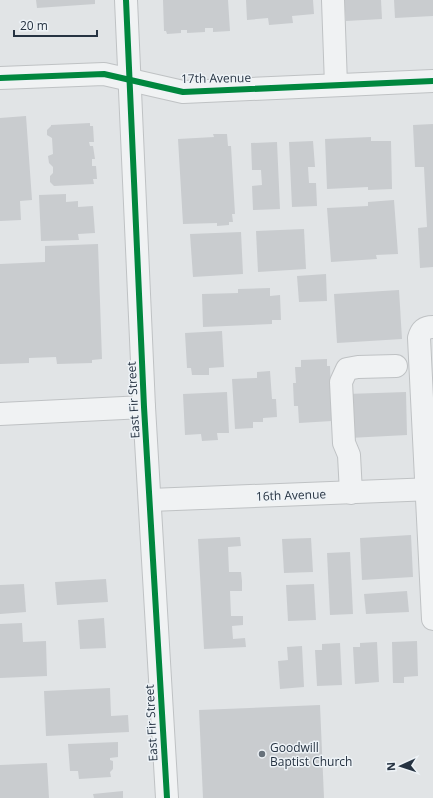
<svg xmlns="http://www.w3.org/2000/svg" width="433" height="798" viewBox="0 0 433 798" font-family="'Open Sans',sans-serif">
<rect width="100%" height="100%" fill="#e1e4e6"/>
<g fill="#c9cccf">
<polygon points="36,0 95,0 95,4 37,8"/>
<polygon points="163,0 228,0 230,31 213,32 213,28 205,28 205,32 187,33 187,30 181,30 181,33 167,34 166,31 164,31"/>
<polygon points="246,0 313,0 314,14 292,16 293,23 269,25 268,18 247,20"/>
<polygon points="344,0 381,0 382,19 346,21"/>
<polygon points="394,0 433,0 433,16 395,18"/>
<polygon points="26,116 32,200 20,201 21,220 0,221 0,118"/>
<polygon points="90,123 90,126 93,126 94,142 89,142 90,146 93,146 95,159 92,159 92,166 96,166 97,179 93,179 94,184 54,186 50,182 50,176 53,173 53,167 49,163 48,156 53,154 52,138 47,135 47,130 51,126 51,125"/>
<polygon points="433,124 433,267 420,268 418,228 427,227 424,167 415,167 413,125"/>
<polygon points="213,134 227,134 228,146 231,146 235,214 232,214 233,222 229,222 229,225 217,226 217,223 183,224 178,139 214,137"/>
<polygon points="371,137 371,141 391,141 392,189 368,190 368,187 327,189 325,139"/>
<polygon points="313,141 315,167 308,167 309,183 316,183 317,206 292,207 289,142"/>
<polygon points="277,142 280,209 253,210 252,186 262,185 261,170 252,170 251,143"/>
<polygon points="66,194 66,202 78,201 78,207 93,206 95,233 78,234 79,240 41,241 39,195"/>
<polygon points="394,200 398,254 376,255 377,259 331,262 327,208 368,206 368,202"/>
<polygon points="304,229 306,269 258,272 256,231"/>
<polygon points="241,232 243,274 193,277 190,234"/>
<polygon points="98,244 102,359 92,360 92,363 57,364 56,357 29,358 29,363 0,364 0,264 45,262 45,246"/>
<polygon points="326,274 327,301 299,302 297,276"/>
<polygon points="270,288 270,296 280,295 281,320 272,320 272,324 203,327 202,294 238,293 238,289"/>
<polygon points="399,290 402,339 337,343 334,294"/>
<polygon points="222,331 224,367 209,368 209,375 192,375 191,368 187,368 185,333"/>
<polygon points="327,359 327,366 330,366 332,421 299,423 298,406 294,406 293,383 296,383 295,367 301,367 301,360"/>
<polygon points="270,371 272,399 276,399 277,417 263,418 263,422 253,422 253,428 235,429 232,379 257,378 257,372"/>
<polygon points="227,392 229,433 217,433 218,440 202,441 201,434 185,435 183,394"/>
<polygon points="406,392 407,435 349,438 347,394"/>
<polygon points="411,535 413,577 362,580 360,538"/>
<polygon points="240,537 241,546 228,547 229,572 241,572 242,581 242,591 230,591 231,616 243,616 243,625 232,626 233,639 245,638 246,647 204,649 198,539"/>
<polygon points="311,538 313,572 284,573 282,539"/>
<polygon points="350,552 353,614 330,615 327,553"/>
<polygon points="106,579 108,602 57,605 55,582"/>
<polygon points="24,584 26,612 0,614 0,585"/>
<polygon points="314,584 316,620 288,621 286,585"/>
<polygon points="407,591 409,612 366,614 364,594"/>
<polygon points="104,618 106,648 80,649 78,620"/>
<polygon points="22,623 23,642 46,641 47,676 0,678 0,624"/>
<polygon points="417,641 418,676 404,677 404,683 393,683 392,642"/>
<polygon points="377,642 379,682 355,684 353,647 360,647 360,643"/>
<polygon points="340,643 342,685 317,686 315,650 322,650 322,644"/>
<polygon points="302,646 304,687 280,689 278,661 288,660 287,647"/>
<polygon points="110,688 111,716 128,715 129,732 46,736 44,691"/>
<polygon points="320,705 324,798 203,798 199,710"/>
<polygon points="118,742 118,757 110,758 110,760 113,761 113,769 110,772 111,777 79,779 78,771 70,771 68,744"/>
<polygon points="47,763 49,798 0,798 0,765"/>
<polygon points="123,791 123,798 94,798 93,794"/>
</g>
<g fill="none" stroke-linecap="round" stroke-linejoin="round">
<g stroke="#bfc2c4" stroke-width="24">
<g id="minor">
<polyline points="126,0 144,407 167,798"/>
<polyline points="333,0 336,85"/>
<polyline points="0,78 104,74 183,92 433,81"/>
<path d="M433,327c-8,0 -12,3 -14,11l14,281"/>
<polyline points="0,414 144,407"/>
<polyline points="351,493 349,455 344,443 341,382 347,369 358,367 396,366"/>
<polyline points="150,500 433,489"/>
</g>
</g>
<use href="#minor" stroke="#f0f2f3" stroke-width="22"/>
<g stroke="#eef3f7" stroke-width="8">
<g id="cycleway">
<polyline points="126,0 144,407 167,798"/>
<polyline points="0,78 104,74 183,92 433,81"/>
</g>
</g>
<use href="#cycleway" stroke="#00873e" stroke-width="6"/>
</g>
<circle fill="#67717b" stroke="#eef3f7" stroke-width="1.5" cx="262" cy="754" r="4"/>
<g text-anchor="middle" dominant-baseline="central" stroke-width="3" stroke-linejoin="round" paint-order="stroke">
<g font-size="12" fill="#263342" stroke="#eef3f7">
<text transform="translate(216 78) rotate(-1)">17th Avenue</text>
<text transform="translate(133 400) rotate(-93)">East Fir Street</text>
<text transform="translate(291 495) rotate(-2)">16th Avenue</text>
<text transform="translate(151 723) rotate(-93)">East Fir Street</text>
</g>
<g font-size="12" fill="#263342" stroke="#eef3f7" text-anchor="start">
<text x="270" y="747">Goodwill<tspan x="270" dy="14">Baptist Church</tspan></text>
</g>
</g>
<g transform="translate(401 766) rotate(267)" stroke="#eef3f7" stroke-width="3" paint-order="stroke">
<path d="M0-3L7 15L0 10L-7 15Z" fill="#263342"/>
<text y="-6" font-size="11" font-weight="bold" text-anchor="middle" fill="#263342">N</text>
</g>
<path d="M14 30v6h83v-6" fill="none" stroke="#263342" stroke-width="2"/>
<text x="20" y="30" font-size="12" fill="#263342" stroke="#eef3f7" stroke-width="3" paint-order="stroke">20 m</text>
</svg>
